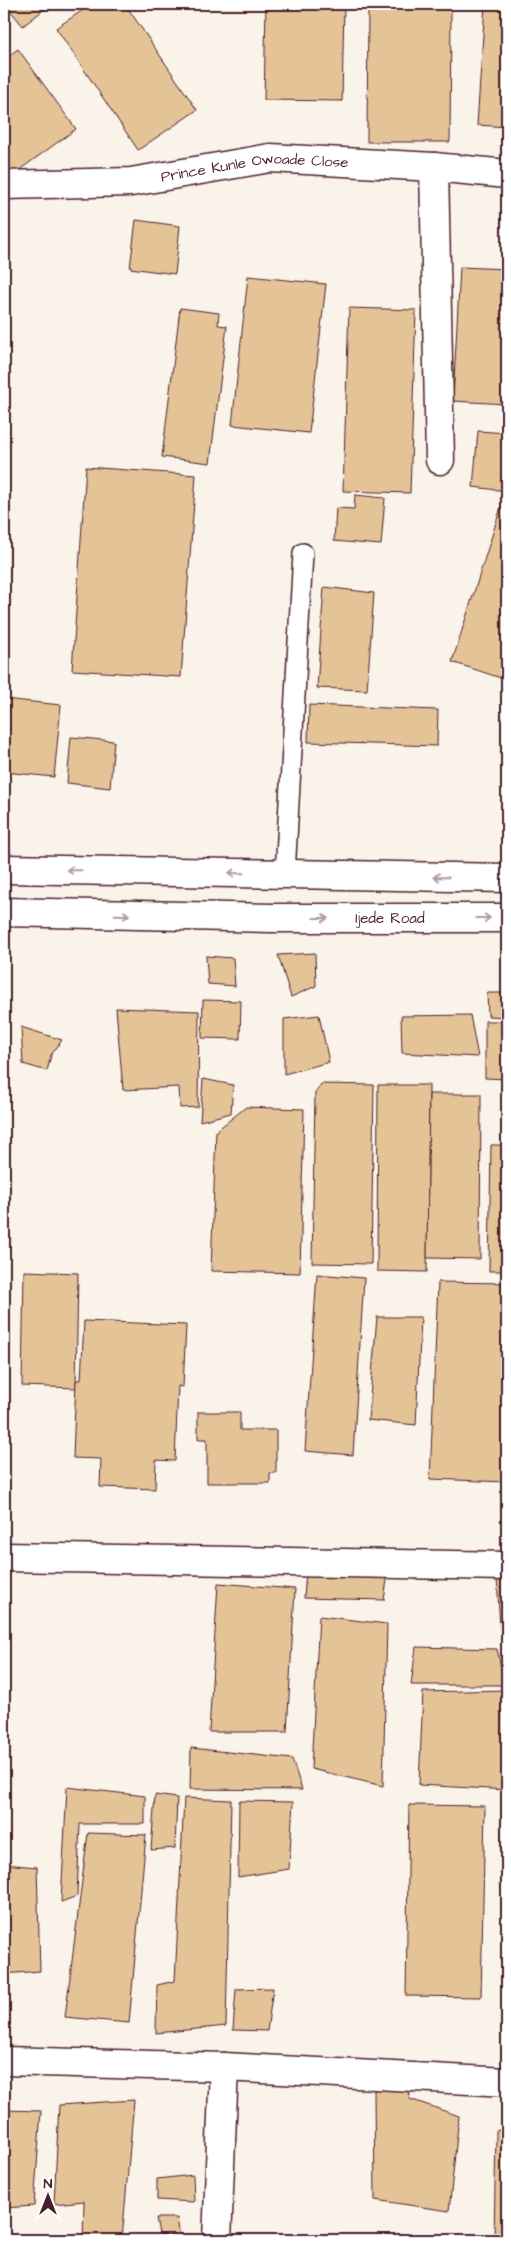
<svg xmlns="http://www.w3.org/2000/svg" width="511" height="2244" viewBox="0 0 511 2244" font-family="'Architects Daughter',sans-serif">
<rect width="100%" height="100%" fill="#faf3ea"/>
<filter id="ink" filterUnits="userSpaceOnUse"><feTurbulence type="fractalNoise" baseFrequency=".02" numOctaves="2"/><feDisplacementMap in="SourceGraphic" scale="10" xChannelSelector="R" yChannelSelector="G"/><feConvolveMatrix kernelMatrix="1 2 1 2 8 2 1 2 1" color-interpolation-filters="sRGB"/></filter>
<g filter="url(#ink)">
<g fill="#e4c497" stroke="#4a1f2b">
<polygon points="5,4 51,4 23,26"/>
<polygon points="92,4 125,4 197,110 138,150 56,28"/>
<polygon points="266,4 344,4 342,101 264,100"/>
<polygon points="368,4 451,5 450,142 367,142"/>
<polygon points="485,4 507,4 507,127 477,125"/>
<polygon points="18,49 76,129 4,181 4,59"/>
<polygon points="136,220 180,226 175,274 130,268"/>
<polygon points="460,267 507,269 507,404 453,401"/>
<polygon points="248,276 326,284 309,433 232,425"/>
<polygon points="180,308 219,313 218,325 227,326 210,463 162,457"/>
<polygon points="349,308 416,310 410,493 343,491"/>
<polygon points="478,431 507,433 507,491 473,487"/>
<polygon points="86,467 196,475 181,677 72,670"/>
<polygon points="355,495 385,498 381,545 334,541 336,508 354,509"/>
<polygon points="501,507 507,509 507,680 452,662"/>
<polygon points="324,587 374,593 367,690 317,688"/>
<polygon points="4,699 61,705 54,777 4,772"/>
<polygon points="309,705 438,710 437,746 308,742"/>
<polygon points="71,737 114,741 110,788 67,783"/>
<polygon points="315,953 316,986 291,997 278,955"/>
<polygon points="206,956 233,958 235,986 208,984"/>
<polygon points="487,993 507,993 507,1017 488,1016"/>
<polygon points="203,1000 241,1001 240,1039 202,1038"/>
<polygon points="116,1008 199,1011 198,1107 180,1108 179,1087 123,1090"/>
<polygon points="319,1015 329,1062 284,1074 284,1019"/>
<polygon points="470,1015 478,1057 402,1053 401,1016"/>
<polygon points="485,1021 507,1021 507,1079 485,1078"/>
<polygon points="21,1027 62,1040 51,1055 47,1071 23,1064"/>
<polygon points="203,1079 233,1085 231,1113 200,1121"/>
<polygon points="321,1084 374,1085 371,1264 312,1263 315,1093"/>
<polygon points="378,1085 429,1085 427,1272 377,1271"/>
<polygon points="429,1094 481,1094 480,1259 427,1258"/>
<polygon points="246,1107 304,1109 300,1273 211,1271 216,1131"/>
<polygon points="491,1145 507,1145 507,1271 489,1271"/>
<polygon points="24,1271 78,1273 76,1388 22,1386"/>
<polygon points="317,1274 364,1278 353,1455 305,1451"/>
<polygon points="438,1282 507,1283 507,1482 430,1479"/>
<polygon points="377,1317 421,1317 416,1425 368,1420"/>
<polygon points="84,1321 186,1325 183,1387 178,1386 175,1461 156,1460 155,1489 100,1487 101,1459 73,1458 76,1380 81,1380"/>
<polygon points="198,1412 240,1412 240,1430 276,1430 276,1473 270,1473 270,1483 207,1483 207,1439 198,1439"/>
<polygon points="306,1570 388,1573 384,1600 304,1598"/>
<polygon points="507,1577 507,1629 500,1628 497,1578"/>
<polygon points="218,1583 295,1589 287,1732 209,1732"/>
<polygon points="319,1616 387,1624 383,1786 311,1769"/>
<polygon points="416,1647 497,1649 505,1685 411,1685"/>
<polygon points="507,1690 507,1790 419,1785 423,1692"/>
<polygon points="191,1748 292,1759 302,1790 190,1789"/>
<polygon points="67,1787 145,1796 145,1824 80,1824 77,1896 61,1902"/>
<polygon points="155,1795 177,1798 175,1848 151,1850"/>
<polygon points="184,1798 231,1800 226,2026 156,2033 157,1985 175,1981"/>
<polygon points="239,1801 293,1802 289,1869 238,1877"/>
<polygon points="409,1805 485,1806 481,1997 406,1996"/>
<polygon points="88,1833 146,1835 129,2023 65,2017"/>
<polygon points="4,1864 37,1867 40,1971 4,1974"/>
<polygon points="273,1988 267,2031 233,2030 236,1989"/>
<polygon points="406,2085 410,2099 459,2116 449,2211 375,2200 374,2090"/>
<polygon points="134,2100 122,2240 83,2240 84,2201 54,2204 59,2105"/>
<polygon points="4,2110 41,2111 34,2206 4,2208"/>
<polygon points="507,2128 507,2240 494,2240 496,2131"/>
<polygon points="193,2175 194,2202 157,2200 157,2179"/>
<polygon points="156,2218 177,2218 180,2237 159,2234"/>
</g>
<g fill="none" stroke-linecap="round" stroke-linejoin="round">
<g stroke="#4a1f2b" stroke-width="22">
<polyline id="service" points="285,874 303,553"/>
</g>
<g stroke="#4a1f2b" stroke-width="31">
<g id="minor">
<polyline points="434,167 440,460"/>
<path id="s1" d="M4,185l127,-3 139,-24 164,9 73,7"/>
<polyline points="4,1557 507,1566"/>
<polyline points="4,2061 224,2067 507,2082"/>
<polyline points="217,2240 224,2067"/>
</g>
</g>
<g stroke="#4a1f2b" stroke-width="31">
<g id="secondary">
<polyline points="4,869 507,878"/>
<path id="s2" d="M4,912l268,6h235"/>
</g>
</g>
<use href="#service" stroke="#fff" stroke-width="19"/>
<use href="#minor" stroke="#fff" stroke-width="28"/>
<use href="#secondary" stroke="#fff" stroke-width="28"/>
</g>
<defs><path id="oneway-shaft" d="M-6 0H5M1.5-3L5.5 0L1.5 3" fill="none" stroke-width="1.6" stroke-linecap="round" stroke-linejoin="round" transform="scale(1.25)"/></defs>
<g stroke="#ae9aa0">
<use href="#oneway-shaft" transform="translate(74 870) rotate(-179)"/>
<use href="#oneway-shaft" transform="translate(236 873) rotate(-179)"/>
<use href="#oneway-shaft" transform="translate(441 877) rotate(-179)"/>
<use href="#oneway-shaft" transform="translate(122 915) rotate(1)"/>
<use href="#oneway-shaft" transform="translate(321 918)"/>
<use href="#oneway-shaft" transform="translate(483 918)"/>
</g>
</g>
<g text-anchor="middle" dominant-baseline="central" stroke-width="4" stroke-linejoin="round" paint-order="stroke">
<g font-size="15" fill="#4a1f2b" stroke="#fff">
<text stroke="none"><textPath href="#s1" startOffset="252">Prince Kunle Owoade Close</textPath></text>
<text stroke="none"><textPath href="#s2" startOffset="386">Ijede Road</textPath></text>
</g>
</g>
<rect width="511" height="2244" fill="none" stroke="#fff" stroke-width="20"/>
<rect x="10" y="10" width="491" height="2224" fill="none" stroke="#4a1f2b" stroke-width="2" filter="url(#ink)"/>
<g transform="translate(48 2196)" stroke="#ffffff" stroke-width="4" paint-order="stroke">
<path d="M0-4L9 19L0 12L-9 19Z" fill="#4a1f2b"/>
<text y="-8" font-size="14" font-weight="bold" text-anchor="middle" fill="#4a1f2b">N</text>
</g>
</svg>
